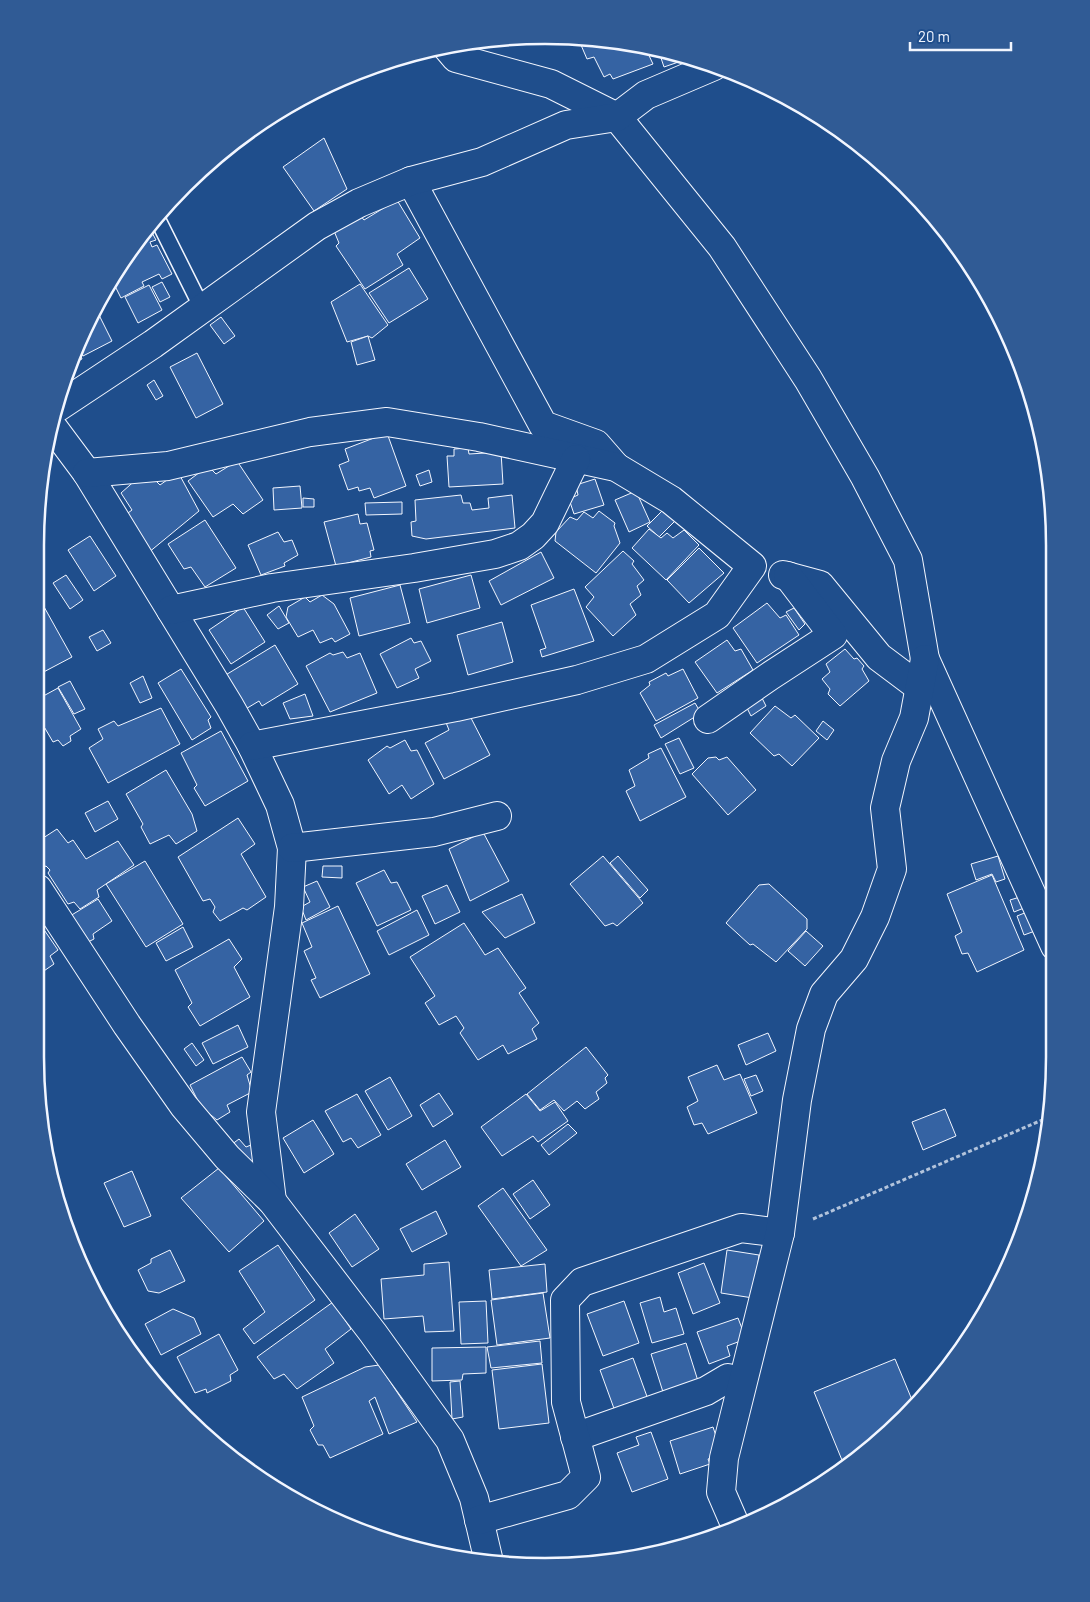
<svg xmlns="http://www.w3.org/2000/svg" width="1090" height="1602" viewBox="0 0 1090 1602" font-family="Barlow,sans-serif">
<rect width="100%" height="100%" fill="#1f4e8c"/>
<g fill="#3563a3" stroke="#f2f6ff">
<polygon points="578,38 644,45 653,64 613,79 610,74 604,77 594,57 587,59"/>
<polygon points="658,49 690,58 664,67"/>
<polygon points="324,138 347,189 314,211 283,167"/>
<polygon points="397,200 420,238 397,254 403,265 365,289 336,246 339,243 334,231 360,215 364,220"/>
<polygon points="149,227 156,240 150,242 152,247 157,245 172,274 162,279 159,274 142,282 144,286 121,298 112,280 140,235"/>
<polygon points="409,268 428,299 389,323 369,293"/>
<polygon points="162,282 170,297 160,302 152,287"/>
<polygon points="360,284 388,325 372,338 368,336 347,342 331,302"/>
<polygon points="149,285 162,310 138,323 125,297"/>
<polygon points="95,307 112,341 83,356 78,347 88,319"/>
<polygon points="221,317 235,336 224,344 210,325"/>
<polygon points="368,336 375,360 357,365 351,342"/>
<polygon points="78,349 82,359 73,363"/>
<polygon points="197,353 223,404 196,418 170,367"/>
<polygon points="154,380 163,396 156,400 147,385"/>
<polygon points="387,433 406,486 374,498 370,488 359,491 358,487 348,490 339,465 349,461 345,449"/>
<polygon points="468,448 469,454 501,452 503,484 449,487 447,456 454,456 454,449"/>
<polygon points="237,461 263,500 243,514 233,504 213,517 188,481 208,466 216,474"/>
<polygon points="429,470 432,482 420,486 416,475"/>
<polygon points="178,472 199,511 148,553 124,516 132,510 121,493 139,477 150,475 160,485"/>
<polygon points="595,479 604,505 574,514 569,499 578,495 576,485"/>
<polygon points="300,486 302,508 274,510 273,488"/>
<polygon points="636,491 650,522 629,532 615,500"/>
<polygon points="461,495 463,503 470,503 472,510 489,508 488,498 512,495 515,528 426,539 412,536 411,522 416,521 415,500"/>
<polygon points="303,498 314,499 314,507 303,507"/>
<polygon points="402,502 402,514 366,515 365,503"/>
<polygon points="666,507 678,518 659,537 647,526"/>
<polygon points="599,511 615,523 614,526 620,543 596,573 555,541 556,532 570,517 577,520 584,512 593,518"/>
<polygon points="358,514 360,524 367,523 374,550 370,551 371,557 336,566 324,522"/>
<polygon points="205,520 236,568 205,587 191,567 184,569 168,544"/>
<polygon points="649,529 661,538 667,533 673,538 684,530 699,545 666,580 632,548"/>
<polygon points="278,532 284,542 292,540 298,555 284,563 285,566 261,575 248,545"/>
<polygon points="90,536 116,576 94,591 68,550"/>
<polygon points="699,548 724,573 689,603 667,580"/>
<polygon points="623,551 634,561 632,564 644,580 637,586 641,595 630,604 636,615 613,636 586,607 594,597 585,587"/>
<polygon points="541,552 554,578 501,605 489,581"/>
<polygon points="66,575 83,600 70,609 53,583"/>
<polygon points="471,575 480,608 427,623 419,589"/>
<polygon points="400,585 410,623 359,636 350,598"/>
<polygon points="574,589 594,641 542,657 540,650 546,648 531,605"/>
<polygon points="322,595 334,604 350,634 335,642 332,638 320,643 313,630 298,637 286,617 288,607 305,597 310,602"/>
<polygon points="767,603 780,618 786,615 799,635 757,663 733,628"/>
<polygon points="43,605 72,657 36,676 35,610"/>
<polygon points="279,606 289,623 278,629 267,615"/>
<polygon points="243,607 265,642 231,664 209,630"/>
<polygon points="794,608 805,624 799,630 786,612"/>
<polygon points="502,622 513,662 468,675 457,635"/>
<polygon points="103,630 111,643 97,651 89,637"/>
<polygon points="411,638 414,643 421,641 431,661 415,669 419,678 397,688 380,654"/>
<polygon points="727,640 735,651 741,649 753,670 717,693 695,662"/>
<polygon points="275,645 298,684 262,706 259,701 244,710 224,676"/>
<polygon points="845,649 854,659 857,658 864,666 862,669 869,681 840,706 828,694 830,689 822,679 830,672 826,664"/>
<polygon points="343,652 347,658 360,653 377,693 330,712 306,666 330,653 333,655"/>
<polygon points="181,669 211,717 208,720 211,728 192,740 158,683"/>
<polygon points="683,669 698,698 656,721 640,693 650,685 649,682 666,673 668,676"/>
<polygon points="143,676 152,698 140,703 130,683"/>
<polygon points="70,681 85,709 74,714 58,687"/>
<polygon points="58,688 81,729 70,736 71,741 63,746 58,740 53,742 36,713 36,700"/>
<polygon points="305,694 313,716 290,719 283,703"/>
<polygon points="761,696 766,706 751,716 746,706"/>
<polygon points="695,703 701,713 661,738 654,725"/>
<polygon points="775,706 791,718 795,715 819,738 792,766 779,754 774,756 750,733"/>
<polygon points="161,708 180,744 108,783 89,748 103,739 98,729 114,721 118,726"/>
<polygon points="471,718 490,755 444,779 425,743 449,730 445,720"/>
<polygon points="823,721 834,730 827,740 816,731"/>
<polygon points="221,731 248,781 205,806 194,788 197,785 181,753"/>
<polygon points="679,738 694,768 680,774 665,744"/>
<polygon points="405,740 411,751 417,750 434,784 411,799 402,785 389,794 368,760 387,746 390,748"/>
<polygon points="661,748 686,797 640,821 626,791 635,786 629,770 649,758 648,754"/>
<polygon points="716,757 719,760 727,757 756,790 728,815 692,774 708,758"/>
<polygon points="166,770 192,814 197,831 176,844 169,835 150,844 141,827 143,824 126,794"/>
<polygon points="108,801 118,819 95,832 85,813"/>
<polygon points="238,818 255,844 241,854 266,897 247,910 243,908 220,921 213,912 215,907 210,899 203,901 178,857"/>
<polygon points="57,829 68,843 73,840 86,859 118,841 134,865 97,890 99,897 80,909 74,902 68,904 48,873 50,870 46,866 41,868 37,862 37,842"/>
<polygon points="483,832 509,881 470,901 449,849"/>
<polygon points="603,856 643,903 617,926 613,923 605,926 570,884"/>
<polygon points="618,856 648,890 640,898 610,863"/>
<polygon points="998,856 1005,879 996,882 992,874 976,880 971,864"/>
<polygon points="145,861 183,924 146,947 106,884"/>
<polygon points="323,866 342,866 342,878 322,877"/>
<polygon points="384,870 391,883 397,882 411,910 377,926 356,883"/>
<polygon points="992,875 1024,950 977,972 968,953 962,954 955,936 962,932 947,894"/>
<polygon points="317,881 330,907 306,920 301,907 310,902 303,887"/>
<polygon points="769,884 807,919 807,929 776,962 753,944 750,945 726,923 759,885"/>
<polygon points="447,885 460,912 435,924 422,896"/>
<polygon points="522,894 535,923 505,938 482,912"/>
<polygon points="1020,897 1024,908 1014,912 1010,900"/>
<polygon points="98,899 112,921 93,934 94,939 86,943 70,916"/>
<polygon points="338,906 370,974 320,998 311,980 316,978 304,951 312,947 302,923"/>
<polygon points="417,910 429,935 389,955 377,931"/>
<polygon points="1027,912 1035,931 1024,935 1017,916"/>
<polygon points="38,921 58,950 50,956 54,964 38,975"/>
<polygon points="464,923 485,955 498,948 526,988 519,993 539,1023 532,1029 537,1039 508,1054 503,1045 478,1060 460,1033 464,1028 456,1016 439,1025 425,1003 435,996 410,957"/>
<polygon points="183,927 193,947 166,961 156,943"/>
<polygon points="806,931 823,946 805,966 788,951"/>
<polygon points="229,939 242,959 234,967 250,997 200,1026 188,1007 192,1003 175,970"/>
<polygon points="238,1025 248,1047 213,1064 202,1043"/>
<polygon points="768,1033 776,1051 746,1065 738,1045"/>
<polygon points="192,1043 204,1060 196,1066 184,1049"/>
<polygon points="586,1047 608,1075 605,1078 607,1083 596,1092 599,1099 585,1109 577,1101 564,1111 554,1100 540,1110 527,1094"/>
<polygon points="242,1057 251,1072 247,1075 252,1092 227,1105 230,1112 217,1120 201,1107 190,1085"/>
<polygon points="717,1065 724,1080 740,1074 757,1113 708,1134 702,1123 694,1125 687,1107 698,1101 688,1077"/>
<polygon points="756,1075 763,1091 751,1096 744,1079"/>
<polygon points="390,1077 412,1116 388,1130 365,1091"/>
<polygon points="439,1093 453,1114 433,1127 420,1105"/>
<polygon points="357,1094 381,1135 358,1148 351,1138 343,1142 325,1111"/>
<polygon points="526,1094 540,1111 555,1102 568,1121 538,1142 533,1136 502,1156 481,1127"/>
<polygon points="945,1109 956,1136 923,1150 912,1122"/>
<polygon points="313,1120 334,1154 304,1173 283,1138"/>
<polygon points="568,1124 577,1133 549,1155 541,1145"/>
<polygon points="239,1139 246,1147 251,1145 254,1162 246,1164 231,1145"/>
<polygon points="445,1140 461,1167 422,1190 406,1164"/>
<polygon points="219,1168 264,1221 229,1252 181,1198"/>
<polygon points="132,1171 151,1216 124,1227 104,1183"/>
<polygon points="533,1180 550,1205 530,1219 513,1194"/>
<polygon points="503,1188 547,1250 521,1266 478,1206"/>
<polygon points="436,1211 447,1234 412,1252 400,1229"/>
<polygon points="355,1214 379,1249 352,1267 329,1233"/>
<polygon points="278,1245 315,1300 254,1344 243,1329 265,1312 239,1271"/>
<polygon points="170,1250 185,1281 159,1293 148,1291 138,1270 151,1263 151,1259"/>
<polygon points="727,1250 759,1255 753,1298 721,1293"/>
<polygon points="449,1262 454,1331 425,1332 423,1316 384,1319 381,1279 424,1275 424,1264"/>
<polygon points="704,1263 720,1303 693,1314 678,1273"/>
<polygon points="545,1264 547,1292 492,1299 489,1270"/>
<polygon points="543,1293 550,1338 497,1345 491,1300"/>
<polygon points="660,1297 664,1312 676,1308 684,1334 652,1343 640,1303"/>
<polygon points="486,1301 488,1343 461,1344 459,1302"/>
<polygon points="624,1301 639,1343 603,1356 587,1314"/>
<polygon points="333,1302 351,1329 325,1349 334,1363 297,1389 284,1374 274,1379 257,1357"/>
<polygon points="173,1309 194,1318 201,1334 161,1355 145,1324"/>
<polygon points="738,1318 746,1339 727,1346 730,1356 709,1364 697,1332"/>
<polygon points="219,1334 238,1370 230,1375 231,1381 207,1393 206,1389 195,1393 177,1357"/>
<polygon points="540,1341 542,1363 491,1368 487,1347"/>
<polygon points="686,1343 698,1381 663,1392 651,1354"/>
<polygon points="486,1347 486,1373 463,1374 462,1380 432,1381 432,1348"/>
<polygon points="633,1358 649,1402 616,1414 600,1370"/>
<polygon points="895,1359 915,1407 906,1417 844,1465 814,1392"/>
<polygon points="542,1364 549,1423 499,1429 492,1370"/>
<polygon points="379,1365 417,1422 389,1434 375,1397 369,1401 383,1434 330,1458 323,1445 318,1445 310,1430 314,1426 302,1397 365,1367"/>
<polygon points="460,1381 463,1417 452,1419 450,1382"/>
<polygon points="713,1427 722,1454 708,1459 710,1464 680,1474 670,1441"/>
<polygon points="651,1432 668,1479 632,1492 617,1453 639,1445 636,1437"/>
</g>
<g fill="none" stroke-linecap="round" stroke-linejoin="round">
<g stroke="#f2f6ff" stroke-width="18">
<polyline id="service" points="156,216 202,308"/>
</g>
<g stroke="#f2f6ff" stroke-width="30">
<g id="minor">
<polyline points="445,45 456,58 551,84 617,117 722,247 808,379 865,477 908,560 925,659 1055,946"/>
<polyline points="411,181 543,425 596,444 616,467"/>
<polyline points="58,407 153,344 317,226 359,203 411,181 482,162 566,125 617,117 646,95 714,66"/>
<polyline points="52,426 87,473 229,705 252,746 280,805 292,848 289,907 261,1112 272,1201"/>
<polyline points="87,473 168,466 310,432 387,422 479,437 616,467 671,500 752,566 717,615 646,659 577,680 456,707 252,746"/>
<polyline points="783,575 820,585 879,657 919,687"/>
<polyline points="171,610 272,588 414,568 495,554 519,546 533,536 545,523 576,459"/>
<polyline points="708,719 770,676 833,635 788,576"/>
<polyline points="292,848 434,832 497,816"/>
<polyline points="38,889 127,1025 184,1106 227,1157 272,1201 373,1333 450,1440 474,1498 489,1562"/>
<polyline points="575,1437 706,1391 728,1378"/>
<polyline points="479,1520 568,1495 586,1477 566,1402 565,1300 582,1282 741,1228 780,1233"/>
<polyline points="737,1529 721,1492 724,1458 780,1233 797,1100 811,1029 824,994 854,959 875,917 892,869 885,808 896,761 914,718 925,659"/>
</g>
</g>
<polyline stroke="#b3c4dc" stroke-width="3" stroke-dasharray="4 2.5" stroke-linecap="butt" points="813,1219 1049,1117"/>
<use href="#service" stroke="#1f4e8c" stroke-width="15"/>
<use href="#minor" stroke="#1f4e8c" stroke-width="28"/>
</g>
<path d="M0 0H1090V1602H0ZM545 44H545A501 501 0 0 1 1046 545V1057A501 501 0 0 1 545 1558H545A501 501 0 0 1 44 1057V545A501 501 0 0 1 545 44Z" fill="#305b95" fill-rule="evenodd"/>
<path fill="none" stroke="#f2f6ff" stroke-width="2.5" d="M545 44H545A501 501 0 0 1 1046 545V1057A501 501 0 0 1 545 1558H545A501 501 0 0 1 44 1057V545A501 501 0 0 1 545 44Z"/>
<path d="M910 42v8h101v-8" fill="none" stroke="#f2f6ff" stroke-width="2.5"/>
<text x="918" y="42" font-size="15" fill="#f2f6ff" stroke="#1f4e8c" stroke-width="4" paint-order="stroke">20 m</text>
</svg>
